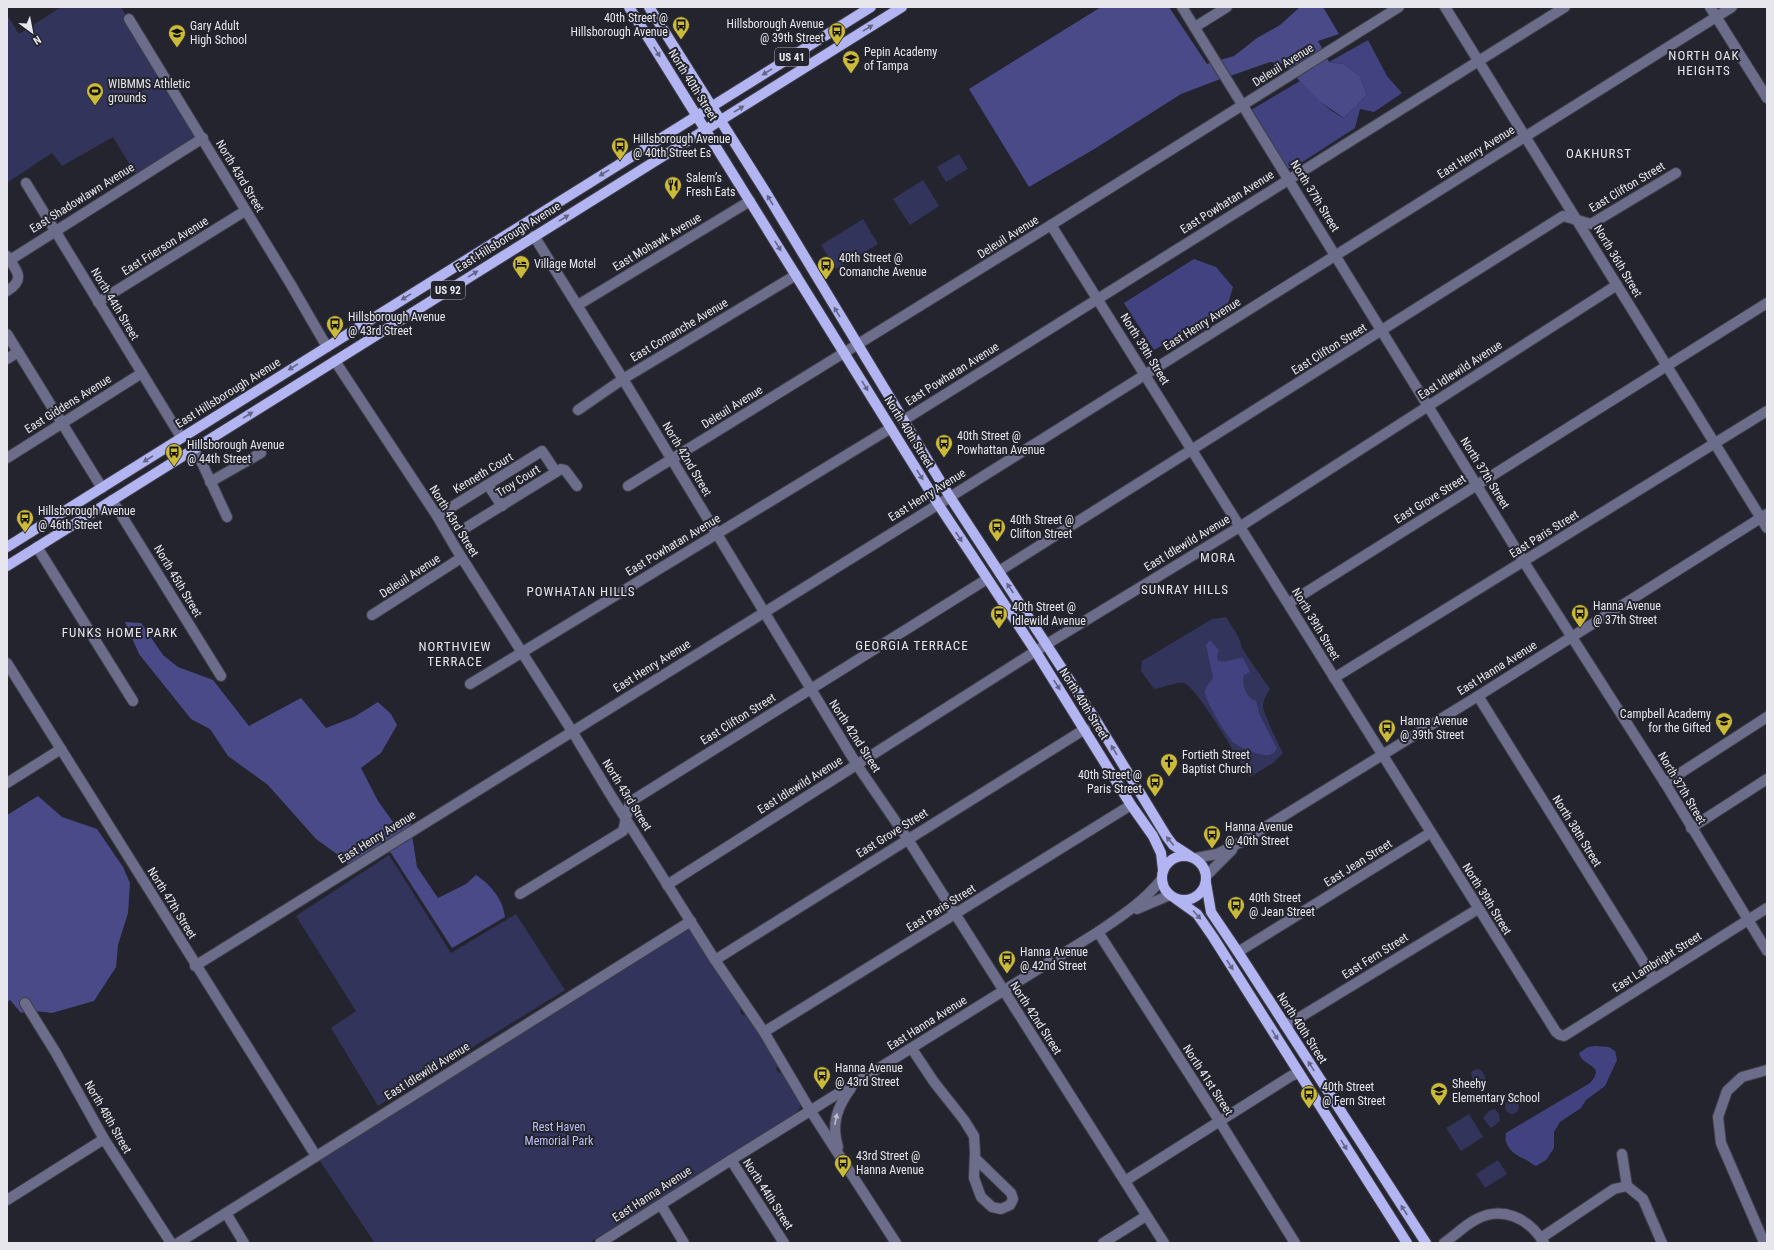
<svg xmlns="http://www.w3.org/2000/svg" width="1774" height="1250" viewBox="0 0 1774 1250" font-family="'Roboto Condensed',sans-serif">
<rect width="100%" height="100%" fill="#23242d"/>
<g fill="#33345b">
<polygon points="61,7 121,7 203,138 138,178 113,137 62,166 52,153 7,183 7,15 19,34"/>
<polygon points="959,154 968,169 946,182 937,167"/>
<polygon points="923,180 939,206 910,225 893,199"/>
<polygon points="863,219 878,244 836,269 821,245"/>
<path d="M1226,617l12,19 5,14 27,39c-3,4 -7,12 -7,17 1,9 16,39 20,47l-10,10 -23,14c-11,-16 -53,-90 -66,-94 -5,-2 -23,5 -30,6l-13,-18 1,-10 70,-42z"/>
<polygon points="389,855 451,953 516,914 565,990 378,1106 331,1028 356,1011 296,916"/>
<polygon points="689,929 694,933 742,1007 740,1011 742,1015 747,1015 778,1065 776,1069 779,1073 783,1073 802,1104 796,1114 589,1243 375,1243 318,1158 684,930"/>
<path d="M1478,1069c6,1 7,8 9,14l-4,4 -9,-4 -3,-9 1,-3z"/>
<circle cx="1512" cy="1107" r="7"/>
<polygon points="1495,1109 1499,1114 1500,1121 1491,1128 1483,1118 1489,1111"/>
<polygon points="1469,1114 1483,1137 1461,1151 1446,1128"/>
<polygon points="1498,1160 1507,1174 1485,1188 1476,1174"/>
</g>
<g fill="#4a4a88">
<polygon points="1101,7 1169,7 1207,64 1213,62 1223,78 1181,94 1096,148 1029,187 969,89"/>
<polygon points="1300,7 1323,7 1339,34 1318,41 1323,50 1291,70 1285,64 1270,62 1230,76 1220,60 1234,56 1257,38 1280,25"/>
<polygon points="1327,58 1329,62 1344,64 1360,76 1367,95 1344,118 1316,99 1296,77"/>
<polygon points="125,622 141,623 163,655 178,667 213,680 249,726 301,698 326,728 354,717 378,702 391,714 397,725 381,753 361,768 378,801 393,822 410,819 411,826 348,865 345,860 316,839 268,785 228,756 210,729 191,719 139,654"/>
<polygon points="38,796 62,817 97,829 123,867 130,883 128,913 118,945 116,967 94,1001 52,1013 35,1011 26,997 20,1001 26,1012 21,1013 10,1000 7,1002 7,815"/>
<path d="M412,835l5,32 21,31 28,-14 10,-9c14,9 27,24 29,42l-53,31 -61,-95 -4,-1 -33,22 -1,-2z"/>
</g>
<g fill="#434280">
<path d="M1368,40l19,36 15,17 -28,19 -14,-3 -5,19 -62,40h-6l-36,-58 49,-29c13,14 26,28 44,37l23,-23 -7,-19 -16,-12 -15,-2z"/>
<polygon points="1194,259 1216,267 1233,287 1227,307 1154,350 1124,303"/>
<path d="M1210,640l9,10 -2,6 1,5c9,2 16,-3 25,-3l7,14 -6,3c-3,9 2,23 12,26l4,15 17,32c-2,4 -5,7 -9,7 -8,1 -30,-8 -35,-13 -7,-7 -27,-40 -28,-49 0,-7 6,-11 8,-16l-7,-32z"/>
<path d="M1595,1046l14,1 6,4 2,9 -12,26 -19,14 -5,8 -21,14 -6,10v16l-8,12 -10,6c-5,-2 -8,-6 -14,-8 -9,-4 -19,-13 -16,-25l84,-50c17,-19 -7,-15 -11,-30l9,-6z"/>
</g>
<g fill="none" stroke-linecap="round" stroke-linejoin="round">
<g stroke="#3e3f48" stroke-width="12">
<g id="minor">
<polyline points="1182,7 1524,562 1665,783 1767,951"/>
<polyline points="1445,7 1767,528"/>
<polyline points="1710,7 1767,98"/>
<polyline points="129,19 290,283 327,347"/>
<polyline points="1195,27 1227,7"/>
<polyline points="26,183 181,437"/>
<polyline points="1051,225 1556,1032 1560,1035 1564,1036 1767,908"/>
<polyline points="534,236 623,379 857,765 907,838 1164,1243"/>
<path d="M7,256c10,15 19,23 0,35"/>
<polyline points="10,260 203,138"/>
<polyline points="98,302 245,211"/>
<polyline points="578,305 750,201"/>
<polyline points="7,334 102,488"/>
<polyline points="7,359 18,352"/>
<polyline points="335,361 437,516 455,547 572,731 610,794 715,960 764,1032 810,1110 896,1243"/>
<polyline points="578,410 623,379 796,275"/>
<polyline points="904,420 1565,7"/>
<polyline points="193,449 202,463 227,517"/>
<polyline points="7,458 142,373"/>
<polyline points="210,482 261,453"/>
<polyline points="488,485 502,506"/>
<polyline points="628,486 1051,225 1399,7"/>
<polyline points="112,500 221,676"/>
<polyline points="437,516 542,451 556,472"/>
<polyline points="467,527 561,469 565,470 577,486"/>
<polyline points="37,547 133,701"/>
<polyline points="999,571 1563,216 1591,224 1676,173"/>
<polyline points="1289,603 1767,303"/>
<polyline points="372,615 461,558"/>
<polyline points="7,663 316,1156"/>
<polyline points="1334,678 1767,411"/>
<polyline points="470,684 891,428"/>
<polyline points="1478,696 1654,979"/>
<polyline points="7,783 61,749"/>
<polyline points="1665,783 1767,717"/>
<polyline points="1691,828 1767,779"/>
<polyline points="1196,858 1217,854 1241,842 1478,696 1767,514"/>
<polyline points="1207,875 1232,850"/>
<polyline points="667,885 1047,644 1241,526 1617,285"/>
<polyline points="520,894 623,831 630,802 987,579"/>
<polyline points="1137,909 1170,895"/>
<polyline points="1098,932 1220,1122 1295,1243"/>
<polyline points="1238,952 1430,833"/>
<polyline points="715,960 1085,729"/>
<polyline points="195,966 934,507 1732,7"/>
<polyline points="25,1003 56,1053 104,1139 171,1243"/>
<polyline points="1285,1025 1297,1019 1478,909"/>
<polyline points="764,1032 1131,805"/>
<polyline points="912,1049 934,1082 964,1120 974,1136 975,1152 974,1178 981,1197 992,1207 1001,1209 1010,1205 1013,1199 1011,1193 975,1158"/>
<path d="M838,1147c-7,-23 -1,-40 13,-59"/>
<polyline points="1622,1154 1627,1186"/>
<polyline points="731,1160 784,1243"/>
<polyline points="1125,1181 1291,1076 1299,1073"/>
<polyline points="7,1200 104,1139"/>
<polyline points="661,1205 684,1243"/>
<polyline points="226,1213 244,1243"/>
<polyline points="1541,1238 1614,1189 1627,1186 1643,1199 1662,1243"/>
<polyline points="1763,1240 1721,1143 1718,1117 1727,1091 1742,1077 1767,1070"/>
<polyline points="178,1243 691,921"/>
<path d="M600,1243l131,-83 367,-228c25,-17 44,-29 64,-53"/>
<polyline points="1103,1243 1146,1216"/>
<path d="M1444,1243c10,-7 20,-17 31,-23 27,-15 54,-2 69,23"/>
</g>
</g>
<g stroke="#3e3f48" stroke-width="12">
<g id="major">
<polyline points="629,7 938,504 1036,652 1131,805 1153,836 1161,853 1163,870"/>
<polyline points="649,7 765,191 950,497 1097,722 1167,837 1173,845 1190,856"/>
<polyline points="7,547 871,7"/>
<polyline points="7,566 902,7"/>
<circle cx="1184" cy="878" r="22"/>
<polyline points="1206,883 1211,912 1238,952 1426,1243"/>
<polyline points="1176,899 1197,914 1213,937 1407,1243"/>
</g>
</g>
<use href="#minor" stroke="#6b6d8a" stroke-width="10"/>
<use href="#major" stroke="#b2b5f2" stroke-width="10"/>
</g>
<defs><path id="oneway-solid" d="M-6-.8H1V-3.2L6.5 0L1 3.2V.8H-6Z"/></defs>
<g fill="#636586">
<use href="#oneway-solid" transform="translate(868 28) rotate(-32)"/>
<use href="#oneway-solid" transform="translate(657 52) rotate(58)"/>
<use href="#oneway-solid" transform="translate(767 72) rotate(148)"/>
<use href="#oneway-solid" transform="translate(739 109) rotate(-32)"/>
<use href="#oneway-solid" transform="translate(604 173) rotate(148)"/>
<use href="#oneway-solid" transform="translate(770 200) rotate(-121)"/>
<use href="#oneway-solid" transform="translate(564 218) rotate(-32)"/>
<use href="#oneway-solid" transform="translate(778 246) rotate(58)"/>
<use href="#oneway-solid" transform="translate(473 274) rotate(-32)"/>
<use href="#oneway-solid" transform="translate(406 297) rotate(148)"/>
<use href="#oneway-solid" transform="translate(837 312) rotate(-121)"/>
<use href="#oneway-solid" transform="translate(293 367) rotate(148)"/>
<use href="#oneway-solid" transform="translate(865 386) rotate(58)"/>
<use href="#oneway-solid" transform="translate(248 415) rotate(-32)"/>
<use href="#oneway-solid" transform="translate(148 459) rotate(148)"/>
<use href="#oneway-solid" transform="translate(920 475) rotate(58)"/>
<use href="#oneway-solid" transform="translate(959 537) rotate(57)"/>
<use href="#oneway-solid" transform="translate(1010 588) rotate(-124)"/>
<use href="#oneway-solid" transform="translate(1057 685) rotate(57)"/>
<use href="#oneway-solid" transform="translate(1114 750) rotate(-121)"/>
<use href="#oneway-solid" transform="translate(1170 841) rotate(-130)"/>
<use href="#oneway-solid" transform="translate(1197 915) rotate(48)"/>
<use href="#oneway-solid" transform="translate(1230 965) rotate(57)"/>
<use href="#oneway-solid" transform="translate(1275 1035) rotate(58)"/>
<use href="#oneway-solid" transform="translate(1311 1066) rotate(-123)"/>
<use href="#oneway-solid" transform="translate(1344 1145) rotate(58)"/>
<use href="#oneway-solid" transform="translate(1404 1210) rotate(-123)"/>
</g>
<use fill="#bbbcca" href="#oneway-solid" transform="translate(836 1119) rotate(-78)"/>
<defs>
<g id="bus-pin" transform="scale(0.9)"><path d="M0 17L-7.5 6A9.5 9.5 0 1 1 7.5 6Z" fill="#cbba39" stroke="#23242d"/><path d="M-5-6H5V4H4V6H2V4H-2V6H-4V4H-5ZM-3.5-4V0h7V-4ZM-3.5 1.2v1.5H-2V1.2ZM2 1.2v1.5H3.5V1.2Z" fill="#111"/></g>
<g id="school-pin" transform="scale(0.9)"><path d="M0 17L-7.5 6A9.5 9.5 0 1 1 7.5 6Z" fill="#cbba39" stroke="#23242d"/><path d="M0-5L7-2L0 1L-7-2ZM-4 1L0 2.5L4 1V4Q0 6-4 4Z" fill="#111"/></g>
<g id="stadium-pin" transform="scale(0.9)"><path d="M0 17L-7.5 6A9.5 9.5 0 1 1 7.5 6Z" fill="#cbba39" stroke="#23242d"/><path d="M0-5a6.5 5 0 1 0 0 10a6.5 5 0 1 0 0-10ZM-3.5-1.8h7v3.6h-7Z" fill="#111"/></g>
<g id="restaurant-pin" transform="scale(0.9)"><path d="M0 17L-7.5 6A9.5 9.5 0 1 1 7.5 6Z" fill="#cbba39" stroke="#23242d"/><path d="M-5-6h1v4h1v-4h1v4h1v-4h1v5L-1.5 .5V6h-2V.5L-5-1ZM5-6V6H3V1.5H1.5Q1.5-4 5-6Z" fill="#111"/></g>
<g id="hotel-pin" transform="scale(0.9)"><path d="M0 17L-7.5 6A9.5 9.5 0 1 1 7.5 6Z" fill="#cbba39" stroke="#23242d"/><path d="M-6-4.5h1.5V1H6V5H4.5V3h-9V5H-6ZM-4 0a1.8 1.8 0 1 1 3.6 0ZM.5 0V-2.5h3Q6-2.5 6 0Z" fill="#111"/></g>
<g id="church-pin" transform="scale(0.9)"><path d="M0 17L-7.5 6A9.5 9.5 0 1 1 7.5 6Z" fill="#cbba39" stroke="#23242d"/><path d="M-1.2-6h2.4v3.5h3.3v2.4h-3.3V6h-2.4V-.1h-3.3v-2.4h3.3Z" fill="#111"/></g>
</defs>
<g fill-rule="evenodd">
<use href="#bus-pin" x="681" y="25"/>
<use href="#bus-pin" x="837" y="31"/>
<use href="#school-pin" x="177" y="33"/>
<use href="#school-pin" x="851" y="59"/>
<use href="#stadium-pin" x="95" y="91"/>
<use href="#bus-pin" x="620" y="146"/>
<use href="#restaurant-pin" x="673" y="185"/>
<use href="#hotel-pin" x="521" y="264"/>
<use href="#bus-pin" x="826" y="265"/>
<use href="#bus-pin" x="335" y="324"/>
<use href="#bus-pin" x="944" y="443"/>
<use href="#bus-pin" x="174" y="452"/>
<use href="#bus-pin" x="25" y="518"/>
<use href="#bus-pin" x="997" y="527"/>
<use href="#bus-pin" x="1580" y="613"/>
<use href="#bus-pin" x="999" y="614"/>
<use href="#school-pin" x="1724" y="721"/>
<use href="#bus-pin" x="1387" y="728"/>
<use href="#church-pin" x="1169" y="762"/>
<use href="#bus-pin" x="1155" y="782"/>
<use href="#bus-pin" x="1212" y="834"/>
<use href="#bus-pin" x="1236" y="905"/>
<use href="#bus-pin" x="1007" y="959"/>
<use href="#bus-pin" x="822" y="1075"/>
<use href="#school-pin" x="1439" y="1091"/>
<use href="#bus-pin" x="1309" y="1094"/>
<use href="#bus-pin" x="843" y="1163"/>
</g>
<g text-anchor="middle" dominant-baseline="central" stroke-width="4" stroke-linejoin="round" paint-order="stroke">
<g fill="#23242d" stroke="#acacb3" stroke-width="1">
<rect x="775" y="48" width="34" height="18" rx="3"/>
<rect x="431" y="281" width="34" height="18" rx="3"/>
</g>
<g font-size="11" font-weight="bold" fill="#e6e6ec">
<text x="792" y="57">US 41</text>
<text x="448" y="290">US 92</text>
</g>
<g font-size="12" fill="#e6e6ec" stroke="#23242d" text-anchor="start">
<text x="668" y="18" text-anchor="end">40th Street @<tspan x="668" dy="14">Hillsborough Avenue</tspan></text>
<text x="824" y="24" text-anchor="end">Hillsborough Avenue<tspan x="824" dy="14">@ 39th Street</tspan></text>
<text x="190" y="26">Gary Adult<tspan x="190" dy="14">High School</tspan></text>
<text x="864" y="52">Pepin Academy<tspan x="864" dy="14">of Tampa</tspan></text>
<text x="108" y="84">WIBMMS Athletic<tspan x="108" dy="14">grounds</tspan></text>
<text x="633" y="139">Hillsborough Avenue<tspan x="633" dy="14">@ 40th Street Es</tspan></text>
<text x="686" y="178">Salem’s<tspan x="686" dy="14">Fresh Eats</tspan></text>
<text x="839" y="258">40th Street @<tspan x="839" dy="14">Comanche Avenue</tspan></text>
<text x="534" y="264">Village Motel</text>
<text x="348" y="317">Hillsborough Avenue<tspan x="348" dy="14">@ 43rd Street</tspan></text>
<text x="957" y="436">40th Street @<tspan x="957" dy="14">Powhattan Avenue</tspan></text>
<text x="187" y="445">Hillsborough Avenue<tspan x="187" dy="14">@ 44th Street</tspan></text>
<text x="38" y="511">Hillsborough Avenue<tspan x="38" dy="14">@ 46th Street</tspan></text>
<text x="1010" y="520">40th Street @<tspan x="1010" dy="14">Clifton Street</tspan></text>
<text x="1593" y="606">Hanna Avenue<tspan x="1593" dy="14">@ 37th Street</tspan></text>
<text x="1012" y="607">40th Street @<tspan x="1012" dy="14">Idlewild Avenue</tspan></text>
<text x="1711" y="714" text-anchor="end">Campbell Academy<tspan x="1711" dy="14">for the Gifted</tspan></text>
<text x="1400" y="721">Hanna Avenue<tspan x="1400" dy="14">@ 39th Street</tspan></text>
<text x="1182" y="755">Fortieth Street<tspan x="1182" dy="14">Baptist Church</tspan></text>
<text x="1142" y="775" text-anchor="end">40th Street @<tspan x="1142" dy="14">Paris Street</tspan></text>
<text x="1225" y="827">Hanna Avenue<tspan x="1225" dy="14">@ 40th Street</tspan></text>
<text x="1249" y="898">40th Street<tspan x="1249" dy="14">@ Jean Street</tspan></text>
<text x="1020" y="952">Hanna Avenue<tspan x="1020" dy="14">@ 42nd Street</tspan></text>
<text x="835" y="1068">Hanna Avenue<tspan x="835" dy="14">@ 43rd Street</tspan></text>
<text x="1452" y="1084">Sheehy<tspan x="1452" dy="14">Elementary School</tspan></text>
<text x="1322" y="1087">40th Street<tspan x="1322" dy="14">@ Fern Street</tspan></text>
<text x="856" y="1156">43rd Street @<tspan x="856" dy="14">Hanna Avenue</tspan></text>
</g>
<g font-size="12" fill="#e6e6ec" stroke="#23242d">
<text transform="translate(1283 65) rotate(-32)">Deleuil Avenue</text>
<text transform="translate(693 85) rotate(58)">North 40th Street</text>
<text transform="translate(1476 152) rotate(-32)">East Henry Avenue</text>
<text transform="translate(240 176) rotate(59)">North 43rd Street</text>
<text transform="translate(1627 187) rotate(-31)">East Clifton Street</text>
<text transform="translate(1315 196) rotate(58)">North 37th Street</text>
<text transform="translate(82 198) rotate(-32)">East Shadowlawn Avenue</text>
<text transform="translate(1227 202) rotate(-32)">East Powhatan Avenue</text>
<text transform="translate(508 237) rotate(-32)">East Hillsborough Avenue</text>
<text transform="translate(1008 237) rotate(-32)">Deleuil Avenue</text>
<text transform="translate(657 242) rotate(-31)">East Mohawk Avenue</text>
<text transform="translate(165 246) rotate(-32)">East Frierson Avenue</text>
<text transform="translate(1618 261) rotate(59)">North 36th Street</text>
<text transform="translate(115 304) rotate(59)">North 44th Street</text>
<text transform="translate(1202 324) rotate(-32)">East Henry Avenue</text>
<text transform="translate(679 330) rotate(-31)">East Comanche Avenue</text>
<text transform="translate(1145 349) rotate(58)">North 39th Street</text>
<text transform="translate(1329 349) rotate(-32)">East Clifton Street</text>
<text transform="translate(1460 370) rotate(-33)">East Idlewild Avenue</text>
<text transform="translate(952 374) rotate(-32)">East Powhatan Avenue</text>
<text transform="translate(228 393) rotate(-32)">East Hillsborough Avenue</text>
<text transform="translate(68 404) rotate(-32)">East Giddens Avenue</text>
<text transform="translate(732 407) rotate(-32)">Deleuil Avenue</text>
<text transform="translate(909 432) rotate(58)">North 40th Street</text>
<text transform="translate(687 459) rotate(59)">North 42nd Street</text>
<text transform="translate(483 473) rotate(-31)">Kenneth Court</text>
<text transform="translate(1485 473) rotate(58)">North 37th Street</text>
<text transform="translate(518 481) rotate(-32)">Troy Court</text>
<text transform="translate(927 495) rotate(-32)">East Henry Avenue</text>
<text transform="translate(1430 499) rotate(-32)">East Grove Street</text>
<text transform="translate(454 521) rotate(58)">North 43rd Street</text>
<text transform="translate(1544 534) rotate(-32)">East Paris Street</text>
<text transform="translate(1187 543) rotate(-31)">East Idlewild Avenue</text>
<text transform="translate(673 545) rotate(-31)">East Powhatan Avenue</text>
<text transform="translate(410 576) rotate(-33)">Deleuil Avenue</text>
<text transform="translate(178 581) rotate(59)">North 45th Street</text>
<text transform="translate(1316 624) rotate(59)">North 39th Street</text>
<text transform="translate(652 666) rotate(-32)">East Henry Avenue</text>
<text transform="translate(1497 668) rotate(-32)">East Hanna Avenue</text>
<text transform="translate(1084 704) rotate(58)">North 40th Street</text>
<text transform="translate(738 719) rotate(-32)">East Clifton Street</text>
<text transform="translate(855 736) rotate(57)">North 42nd Street</text>
<text transform="translate(800 785) rotate(-32)">East Idlewild Avenue</text>
<text transform="translate(1682 788) rotate(59)">North 37th Street</text>
<text transform="translate(627 795) rotate(58)">North 43rd Street</text>
<text transform="translate(1577 831) rotate(58)">North 38th Street</text>
<text transform="translate(892 833) rotate(-32)">East Grove Street</text>
<text transform="translate(377 837) rotate(-32)">East Henry Avenue</text>
<text transform="translate(1358 863) rotate(-32)">East Jean Street</text>
<text transform="translate(1487 899) rotate(58)">North 39th Street</text>
<text transform="translate(172 903) rotate(58)">North 47th Street</text>
<text transform="translate(941 908) rotate(-32)">East Paris Street</text>
<text transform="translate(1375 956) rotate(-32)">East Fern Street</text>
<text transform="translate(1657 962) rotate(-32)">East Lambright Street</text>
<text transform="translate(1036 1018) rotate(57)">North 42nd Street</text>
<text transform="translate(927 1023) rotate(-32)">East Hanna Avenue</text>
<text transform="translate(1302 1028) rotate(57)">North 40th Street</text>
<text transform="translate(427 1071) rotate(-32)">East Idlewild Avenue</text>
<text transform="translate(1208 1080) rotate(57)">North 41st Street</text>
<text transform="translate(108 1117) rotate(60)">North 48th Street</text>
<text transform="translate(652 1194) rotate(-33)">East Hanna Avenue</text>
<text transform="translate(768 1194) rotate(57)">North 44th Street</text>
</g>
<g font-size="12" fill="#bbbff7" stroke="#23242d">
<text x="559" y="1127">Rest Haven<tspan x="559" dy="14">Memorial Park</tspan></text>
</g>
<g font-size="13" letter-spacing="1" fill="#e6e6ec" stroke="#23242d">
<text x="1704" y="55">NORTH OAK<tspan x="1704" dy="15">HEIGHTS</tspan></text>
<text x="1599" y="153">OAKHURST</text>
<text x="1218" y="557">MORA</text>
<text x="1185" y="589">SUNRAY HILLS</text>
<text x="581" y="591">POWHATAN HILLS</text>
<text x="120" y="632">FUNKS HOME PARK</text>
<text x="912" y="645">GEORGIA TERRACE</text>
<text x="455" y="646">NORTHVIEW<tspan x="455" dy="15">TERRACE</tspan></text>
</g>
</g>
<rect width="1774" height="1250" fill="none" stroke="#e6e6ec" stroke-width="16"/>
<g transform="translate(32 32) rotate(148)" stroke="#23242d" stroke-width="3" paint-order="stroke">
<path d="M0-3L7 15L0 10L-7 15Z" fill="#e6e6ec"/>
<text y="-6" font-size="11" font-weight="bold" text-anchor="middle" fill="#e6e6ec">N</text>
</g>
</svg>
